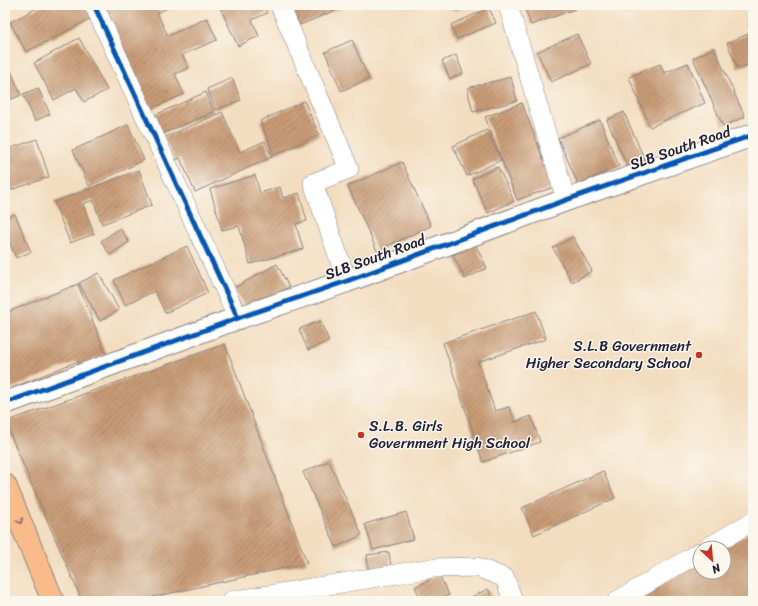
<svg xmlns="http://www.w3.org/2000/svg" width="758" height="606" viewBox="0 0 758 606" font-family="Sriracha,sans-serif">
<defs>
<pattern id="building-hatch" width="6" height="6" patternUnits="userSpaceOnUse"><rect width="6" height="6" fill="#c89b76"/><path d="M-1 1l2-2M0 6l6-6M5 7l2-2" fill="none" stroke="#a27e62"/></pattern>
</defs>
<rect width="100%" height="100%" fill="#fbf7ec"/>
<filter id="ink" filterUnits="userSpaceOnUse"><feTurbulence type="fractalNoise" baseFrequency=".025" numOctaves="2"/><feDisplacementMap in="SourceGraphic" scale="8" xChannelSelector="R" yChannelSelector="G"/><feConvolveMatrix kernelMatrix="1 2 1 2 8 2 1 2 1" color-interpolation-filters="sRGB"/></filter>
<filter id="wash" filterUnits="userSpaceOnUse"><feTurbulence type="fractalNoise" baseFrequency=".012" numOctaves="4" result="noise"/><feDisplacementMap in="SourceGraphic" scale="16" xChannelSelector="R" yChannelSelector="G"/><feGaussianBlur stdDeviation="0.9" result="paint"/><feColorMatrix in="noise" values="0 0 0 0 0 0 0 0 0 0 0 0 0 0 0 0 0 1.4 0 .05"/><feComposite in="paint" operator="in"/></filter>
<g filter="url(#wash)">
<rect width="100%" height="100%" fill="#f3ddc0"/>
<g id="blocks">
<g fill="url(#building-hatch)">
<polygon points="43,5 88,5 94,17 26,52 10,22"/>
<polygon points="102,5 174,5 157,13 168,36 207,18 217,40 182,55 189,68 175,74 184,94 149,110"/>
<polygon points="219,5 263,5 267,13 252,20 259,36 238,46"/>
<polygon points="291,5 342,5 343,7 300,25"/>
<polygon points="452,5 466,5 455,11"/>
<polygon points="524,5 574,5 575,9 531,25"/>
<polygon points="620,5 639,5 623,12"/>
<polygon points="489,8 496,23 457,39 451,25"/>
<polygon points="753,22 753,34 748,24"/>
<polygon points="577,34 591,64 551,82 537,52"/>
<polygon points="748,34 753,46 753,62 738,69 727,43"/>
<polygon points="79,38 107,90 84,102 76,88 54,100 34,63"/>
<polygon points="352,40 369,79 341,91 325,52"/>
<polygon points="714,48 745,117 723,126 693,58"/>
<polygon points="456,55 463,73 450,79 442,61"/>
<polygon points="5,57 21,95 5,102"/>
<polygon points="688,63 705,103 650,127 629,77 660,64 664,73"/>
<polygon points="511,77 517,101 473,112 467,88"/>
<polygon points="232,78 241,100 216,110 207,89"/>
<polygon points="38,88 50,114 35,121 23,94"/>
<polygon points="206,92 214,112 159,135 151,117"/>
<polygon points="304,101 319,135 274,155 260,121"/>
<polygon points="522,103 554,187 517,200 485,117"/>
<polygon points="222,112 240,152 265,141 272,157 195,192 180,158 175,160 164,138"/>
<polygon points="624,112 646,163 629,170 607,120"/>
<polygon points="600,120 619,166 578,184 558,138"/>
<polygon points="128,125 144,160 89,186 73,150"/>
<polygon points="5,127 10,141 5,143"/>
<polygon points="487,130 501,160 467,176 453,146"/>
<polygon points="37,139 49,177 5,192 5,150"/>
<polygon points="402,162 431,226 377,251 348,186"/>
<polygon points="498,167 514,201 488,213 472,179"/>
<polygon points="139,170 152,205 102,224 93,200 83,204 94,234 70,243 54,202"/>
<polygon points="255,175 260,193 280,187 283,198 299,193 307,221 296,224 303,249 250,264 239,226 222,230 210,189"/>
<polygon points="15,214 31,252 16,258 9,241 5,243 5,218"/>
<polygon points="120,228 129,242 110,255 101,241"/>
<polygon points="573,237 592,271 572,282 553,248"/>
<polygon points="475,244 487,268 465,279 453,255"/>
<polygon points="187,246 208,293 165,313 155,291 125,305 114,280"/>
<polygon points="277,264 289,287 246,310 234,288"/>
<polygon points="99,273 119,310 100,321 79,283"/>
<polygon points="78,284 106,354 79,365 78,361 5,391 5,313"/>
<polygon points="536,311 546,339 478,362 495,411 509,407 515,422 531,416 540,442 483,462 443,343"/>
<polygon points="320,321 329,341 308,350 299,329"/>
<polygon points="225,344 307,563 135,601 82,601 5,422"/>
<polygon points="329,461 362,535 336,547 303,472"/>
<polygon points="603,471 615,498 534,535 522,508"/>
<polygon points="406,512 414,539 373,550 365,524"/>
<polygon points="753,530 753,598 750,601 633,601 700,561 700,572 724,572 724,547"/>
<polygon points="389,552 391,567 368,569 367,555"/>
<polygon points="439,575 449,595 438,601 422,601 415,587"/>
<polygon points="488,589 494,601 463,601"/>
</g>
</g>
</g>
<g filter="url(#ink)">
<use href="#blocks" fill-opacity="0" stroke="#8a807e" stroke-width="1"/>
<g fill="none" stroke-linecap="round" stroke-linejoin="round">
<g stroke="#8a807e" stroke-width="20">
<g id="minor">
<polyline points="94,5 238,318"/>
<polyline points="280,5 349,169 313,183 347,281"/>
<polyline points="508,5 566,200"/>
<polyline points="707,548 753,521"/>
<polyline points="231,601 433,568 477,567 505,578 513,601"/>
<polyline points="617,601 700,552"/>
</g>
</g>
<g stroke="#8a807e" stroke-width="24">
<polyline id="tertiary" points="5,403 238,318 347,281 566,200 753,135"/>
</g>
<g stroke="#8a807e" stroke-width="24">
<polyline id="primary" points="5,485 53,601"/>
</g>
<use href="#minor" stroke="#fff" stroke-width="19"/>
<use href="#tertiary" stroke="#fff" stroke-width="22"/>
<use href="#primary" stroke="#fabb8c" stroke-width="22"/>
<g stroke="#fbf7ec" stroke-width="8">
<g id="cycleway">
<polyline points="94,5 238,318"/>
<polyline points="5,403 238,318 347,281 566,200 753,135"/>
</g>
</g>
<use href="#cycleway" stroke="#0057b8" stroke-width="5"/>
</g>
<defs><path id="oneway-chevron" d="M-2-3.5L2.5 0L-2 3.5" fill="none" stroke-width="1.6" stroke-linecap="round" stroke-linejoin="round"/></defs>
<use stroke="#8e6e64" href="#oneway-chevron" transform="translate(20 521) rotate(68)"/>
</g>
<g fill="#c8321e" stroke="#fbf7ec" stroke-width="1.5">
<circle cx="699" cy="355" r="4"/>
<circle cx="361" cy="435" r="4"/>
</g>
<g text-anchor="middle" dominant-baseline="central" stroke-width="3" stroke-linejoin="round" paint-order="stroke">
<g font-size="15" fill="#22223b" stroke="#fbf7ec">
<text transform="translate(680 148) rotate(-19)">SLB South Road</text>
<text transform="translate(375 257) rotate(-20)">SLB South Road</text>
</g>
<g font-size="15" fill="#22223b" stroke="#fbf7ec" text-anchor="end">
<text x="691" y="346">S.L.B Government<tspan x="691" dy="17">Higher Secondary School</tspan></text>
<text x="369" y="426" text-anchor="start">S.L.B. Girls<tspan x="369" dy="17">Government High School</tspan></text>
</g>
</g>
<rect width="758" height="606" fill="none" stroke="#fbf7ec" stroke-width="20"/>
<g transform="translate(712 560) rotate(154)"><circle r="19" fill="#fbf7ec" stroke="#a4a2a5"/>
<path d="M0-3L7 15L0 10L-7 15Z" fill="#c8321e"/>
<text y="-6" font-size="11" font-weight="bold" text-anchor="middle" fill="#22223b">N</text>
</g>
</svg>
